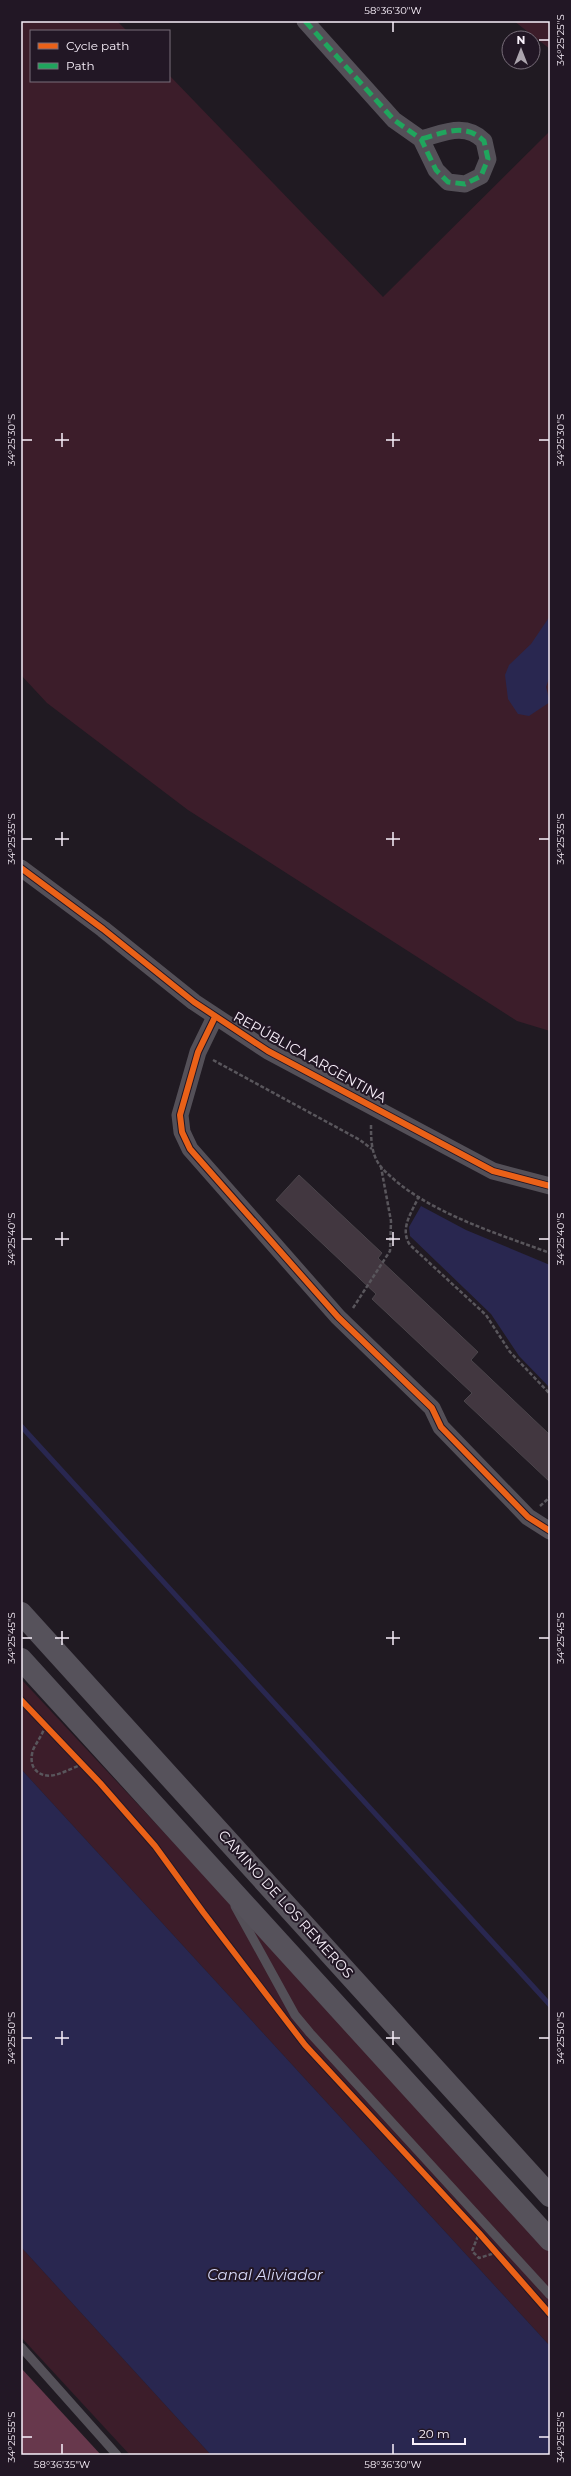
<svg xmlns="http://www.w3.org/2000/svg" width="571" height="2476" viewBox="0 0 571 2476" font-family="Montserrat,sans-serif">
<rect width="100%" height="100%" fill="#201a22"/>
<g fill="#3c1d2a">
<polygon points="21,21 117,21 127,31 31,31 31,81 169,81 169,75 383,297 550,131 550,1031 517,1021 188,810 47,703 21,675"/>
<polygon points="514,21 550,21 550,49"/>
<polygon points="21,1679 326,2006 550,2253 550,2346 21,1769"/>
<polygon points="21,2247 211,2455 130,2455 21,2337"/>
</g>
<polygon fill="#67384c" points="21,2368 101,2455 21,2455"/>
<g fill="#292750">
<polygon points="550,616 550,676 546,687 550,702 529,716 518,714 508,699 505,675 509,665 531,644"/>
<polygon points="421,1206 466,1230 550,1265 550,1388 519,1356 491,1314 410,1236 409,1227"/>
<polygon points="21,1769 550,2346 550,2455 211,2455 21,2247"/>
</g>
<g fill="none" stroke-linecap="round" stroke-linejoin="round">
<polyline stroke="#292750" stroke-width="5" points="21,1426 550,2005"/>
</g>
<polygon fill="#423740" stroke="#4b454b" points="299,1175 382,1253 378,1258 478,1352 471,1360 550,1435 550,1482 464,1401 472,1393 372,1299 376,1294 276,1200"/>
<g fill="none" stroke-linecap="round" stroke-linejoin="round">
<g stroke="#59565c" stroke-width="2.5" stroke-dasharray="4 2" stroke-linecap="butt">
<polyline points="213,1060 360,1140 372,1149"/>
<path d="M371,1125c0,14 0,31 11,43 40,43 114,65 168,85"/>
<path d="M419,1196c-7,16 -20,33 -9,49l76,70 24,37 40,42"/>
<polyline points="353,1308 390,1251 391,1221 381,1167"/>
<polyline points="540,1506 550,1497"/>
<path d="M45,1725c-2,10 -8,16 -12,25 -2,6 -2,14 1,18 12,17 34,1 49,-4"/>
<polyline points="478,2236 472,2251 479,2258 495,2253"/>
</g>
<g stroke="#545058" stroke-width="9">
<polyline points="235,1906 295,2015 310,2033 550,2295"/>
<polyline points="21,2347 117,2455"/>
</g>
<g stroke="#545058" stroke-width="17">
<path d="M305,21l89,99 27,19 15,31 12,12 17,2 16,-8 7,-17 -4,-18c-19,-19 -40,-8 -63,-2"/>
<polyline points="21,868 103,929 194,1002 268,1051 493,1171 550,1186"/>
<polyline points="215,1017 198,1052 180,1115 182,1132 190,1149 338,1317 432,1408 441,1427 528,1517 550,1531"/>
</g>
<g stroke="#56525b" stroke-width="22">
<polyline points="21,1613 550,2196"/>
<polyline points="21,1659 550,2240"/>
</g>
<path stroke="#20a55d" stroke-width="5" stroke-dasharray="10 5" stroke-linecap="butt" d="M305,21l89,99 27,19 15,31 12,12 17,2 16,-8 7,-17 -4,-18c-19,-19 -40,-8 -63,-2"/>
<g stroke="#221725" stroke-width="8">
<g id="cycleway">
<polyline points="21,868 103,929 194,1002 268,1051 493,1171 550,1186"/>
<polyline points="215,1017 198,1052 180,1115 182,1132 190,1149 338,1317 432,1408 441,1427 528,1517 550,1531"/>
<polyline points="21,1700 100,1783 155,1846 203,1912 305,2045 479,2233 550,2314"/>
</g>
</g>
<use href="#cycleway" stroke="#ea6118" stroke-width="6"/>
</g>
<path fill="none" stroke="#f8f0fa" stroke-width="1.5" d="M393,22v10M539,40h10M62,433v14M393,433v14M22,440h10M55,440h14M386,440h14M539,440h10M62,832v14M393,832v14M22,839h10M55,839h14M386,839h14M539,839h10M62,1232v14M393,1232v14M22,1239h10M55,1239h14M386,1239h14M539,1239h10M62,1631v14M393,1631v14M22,1638h10M55,1638h14M386,1638h14M539,1638h10M62,2031v14M393,2031v14M22,2038h10M55,2038h14M386,2038h14M539,2038h10M22,2437h10M539,2437h10M62,2444v10M393,2444v10"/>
<g text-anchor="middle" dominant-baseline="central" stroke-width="4" stroke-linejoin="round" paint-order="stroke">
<g font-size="14" fill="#f8f0fa" stroke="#221725">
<text transform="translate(310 1057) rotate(29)">REPÚBLICA ARGENTINA</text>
<text transform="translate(286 1904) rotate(48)">CAMINO DE LOS REMEROS</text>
</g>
<g font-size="15" font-style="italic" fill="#d8dafa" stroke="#221725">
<text x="265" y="2274">Canal Aliviador</text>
</g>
</g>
<rect width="571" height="2476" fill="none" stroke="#221725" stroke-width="44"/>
<rect x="30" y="30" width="140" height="52" fill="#221725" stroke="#786e7a"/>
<rect x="38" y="43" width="20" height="6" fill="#ea6118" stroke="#786e7a"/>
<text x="66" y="50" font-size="12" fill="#f8f0fa">Cycle path</text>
<rect x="38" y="63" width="20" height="6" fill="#20a55d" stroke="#786e7a"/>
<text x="66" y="70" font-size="12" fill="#f8f0fa">Path</text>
<g transform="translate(521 50)"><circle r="19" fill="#221725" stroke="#786e7a"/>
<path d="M0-3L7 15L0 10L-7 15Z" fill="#aca5ae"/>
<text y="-6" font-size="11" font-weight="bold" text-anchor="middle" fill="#f8f0fa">N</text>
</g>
<path d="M413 2438v6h52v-6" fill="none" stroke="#f8f0fa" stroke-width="2"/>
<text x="419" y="2438" font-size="12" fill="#f8f0fa" stroke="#221725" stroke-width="3" paint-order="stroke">20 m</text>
<rect x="22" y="22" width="527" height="2432" fill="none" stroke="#f8f0fa" stroke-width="1.5"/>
<g font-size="10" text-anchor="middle" fill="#f8f0fa">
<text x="393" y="14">58°36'30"W</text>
<text transform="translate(560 40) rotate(-90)" y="4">34°25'25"S</text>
<text transform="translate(11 440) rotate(-90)" y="4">34°25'30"S</text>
<text transform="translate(560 440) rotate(-90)" y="4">34°25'30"S</text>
<text transform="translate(11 839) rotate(-90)" y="4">34°25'35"S</text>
<text transform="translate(560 839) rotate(-90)" y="4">34°25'35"S</text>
<text transform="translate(11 1239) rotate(-90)" y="4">34°25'40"S</text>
<text transform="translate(560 1239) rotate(-90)" y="4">34°25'40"S</text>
<text transform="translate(11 1638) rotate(-90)" y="4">34°25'45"S</text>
<text transform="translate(560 1638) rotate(-90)" y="4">34°25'45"S</text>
<text transform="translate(11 2038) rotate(-90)" y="4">34°25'50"S</text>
<text transform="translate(560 2038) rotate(-90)" y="4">34°25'50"S</text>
<text transform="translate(11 2437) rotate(-90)" y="4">34°25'55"S</text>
<text transform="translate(560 2437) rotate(-90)" y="4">34°25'55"S</text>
<text x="62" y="2468">58°36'35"W</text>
<text x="393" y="2468">58°36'30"W</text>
</g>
</svg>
